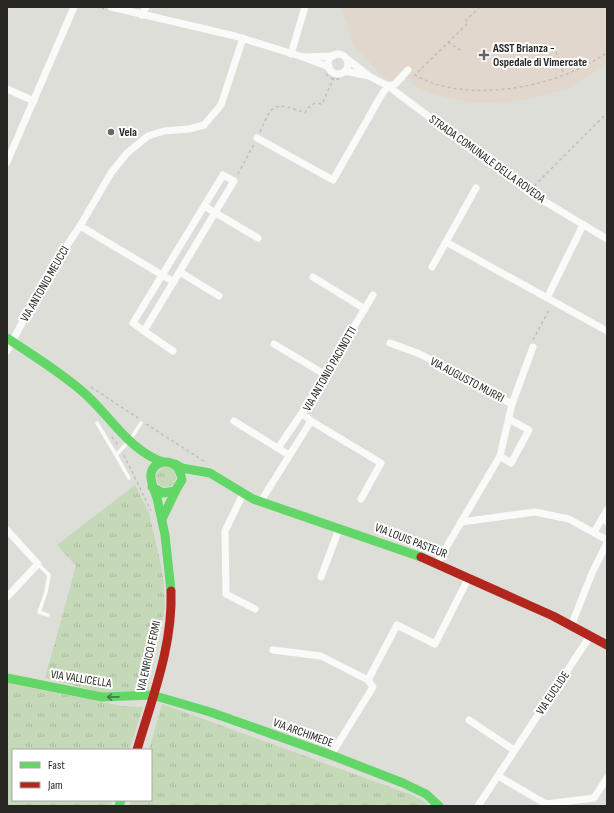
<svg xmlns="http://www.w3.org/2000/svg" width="614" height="813" viewBox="0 0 614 813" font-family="'Sofia Sans Condensed',sans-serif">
<defs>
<pattern id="grass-tufts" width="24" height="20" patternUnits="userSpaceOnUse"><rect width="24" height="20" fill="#c5d8b7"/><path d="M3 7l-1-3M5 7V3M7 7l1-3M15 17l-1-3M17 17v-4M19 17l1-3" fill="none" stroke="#a9b99d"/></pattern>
</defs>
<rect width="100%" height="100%" fill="#deded9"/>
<polygon fill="#e2d7cd" points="341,7 607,7 607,64 571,88 525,100 479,103 451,99 426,92 413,85 403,73 393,82 384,78 353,45"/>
<g fill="url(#grass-tufts)">
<circle cx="166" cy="477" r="10"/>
<polygon points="135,485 149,513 163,574 165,608 147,691 100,692 45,678 76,566 57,545"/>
<polygon points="7,683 122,706 143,707 129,750 13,750 13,800 113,800 111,806 7,806"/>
<polygon points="162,704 412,795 424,801 428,806 129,806 131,800 151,800 151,750 149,750"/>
</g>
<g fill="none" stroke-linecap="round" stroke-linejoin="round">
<g stroke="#bfbebd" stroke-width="1.5" stroke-dasharray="3 3" stroke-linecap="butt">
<polyline points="96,7 104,9"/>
<path d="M480,7l-14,13 2,3 -53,52c42,25 111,16 154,-2 13,-5 26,-13 38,-20"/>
<polyline points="448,42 462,51"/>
<polyline points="556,52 564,75"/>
<path d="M326,74c5,6 9,6 16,4"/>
<path d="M260,132c12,-30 16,-30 45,-19l3,-5 7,-5 7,1 14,-31"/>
<polyline points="238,174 254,144"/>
<polyline points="534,186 607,113"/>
<polyline points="533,340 550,308"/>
<polyline points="91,387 138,418"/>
<polyline points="146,424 207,463"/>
<polyline points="112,437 118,445"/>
<polyline points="124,455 151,511"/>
</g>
<g stroke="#fafaf9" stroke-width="3.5">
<polyline points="97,423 116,455"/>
<polyline points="129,478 116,455 130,440 141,423"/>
<polyline points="38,564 49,575 46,592 39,612 48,615"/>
</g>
<g stroke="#fafaf9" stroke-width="7">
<polyline points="111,7 235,36 303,57"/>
<polyline points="142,15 146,7"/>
<polyline points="291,54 305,7"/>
<circle cx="338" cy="64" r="10"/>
<polyline points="329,67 303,57 333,56"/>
<polyline points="345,71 369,76 346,58"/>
<polyline points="369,76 388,86 529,192 607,239"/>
<polyline points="7,89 34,101"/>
<polyline points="257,138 333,180 382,94 388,86 395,84 408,70"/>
<polyline points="7,162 74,7"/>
<polygon points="223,175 234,181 144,331 133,323"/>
<polyline points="204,206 258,238"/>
<polyline points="80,226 174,282"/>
<polyline points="446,242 607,331"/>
<polyline points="432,267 476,188"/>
<polyline points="180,272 219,296"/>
<polyline points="313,277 365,309"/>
<polyline points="547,298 583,225"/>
<polyline points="144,331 173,351"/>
<polyline points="390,343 420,354 512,404 500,456 437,563"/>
<polyline points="274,344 324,374"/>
<polyline points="7,351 50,271 80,226 111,173 127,153 148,136 164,131 189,129 204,125 221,105 243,38"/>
<polyline points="512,404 533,347"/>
<polyline points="234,421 289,455"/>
<polyline points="311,421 381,463 361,499"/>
<polyline points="278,448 302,413"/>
<polyline points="500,456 511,463 529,430 509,419"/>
<polyline points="243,494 225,531 226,594 255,609"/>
<polyline points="261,501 311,421 302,413 373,295"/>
<polyline points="607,510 603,517 607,522"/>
<polyline points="461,522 535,512 569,519 607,540"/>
<polyline points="7,530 38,564 7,597"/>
<polyline points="594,532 603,517"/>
<polyline points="321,577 339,529"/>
<polyline points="571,626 592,573 607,543"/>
<polyline points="273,650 321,656 368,680"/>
<polyline points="469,720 514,750"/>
<polyline points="331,755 373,687 368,680 397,625 435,644 469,577"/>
<polyline points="498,776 546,804 594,798 607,778"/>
<polyline points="478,806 590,636"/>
</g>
<g stroke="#63d668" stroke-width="9">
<path d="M7,338c25,17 52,33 76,54 26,22 46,59 80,70"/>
<polyline points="175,464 182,468 210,473 253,499 421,557"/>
<path d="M152,487l11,6 12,-2 7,-11c-2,-12 -7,-19 -20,-18 -18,7 -10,22 -5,36l8,37 6,56"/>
<polyline points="162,519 176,490"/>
<polyline points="7,678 102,697 152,695 210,712 331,755 403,783 426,794 439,806"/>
<polyline points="119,806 121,800"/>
</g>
<g stroke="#b3261e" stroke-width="9">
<polyline points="421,557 553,616 607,645"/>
<path d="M137,750c15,-52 36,-104 34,-159"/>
</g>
</g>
<defs><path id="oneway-shaft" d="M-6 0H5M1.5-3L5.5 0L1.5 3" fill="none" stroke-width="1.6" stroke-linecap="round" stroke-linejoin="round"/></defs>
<use stroke="#457e46" href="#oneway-shaft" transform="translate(113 697) rotate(179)"/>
<g fill="#676663" stroke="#fff" stroke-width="1.5">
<path d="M482 49h4v4h4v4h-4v4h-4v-4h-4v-4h4z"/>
<circle cx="111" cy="132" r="4"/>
</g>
<g text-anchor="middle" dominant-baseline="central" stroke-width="4" stroke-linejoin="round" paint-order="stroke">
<g font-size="12" font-weight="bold" fill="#272623" stroke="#fff" text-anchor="start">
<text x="493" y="48">ASST Brianza -<tspan x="493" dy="14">Ospedale di Vimercate</tspan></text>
<text x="119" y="132">Vela</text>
</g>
<g font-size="12" fill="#272623" stroke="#fff">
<text transform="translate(487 159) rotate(36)">STRADA COMUNALE DELLA ROVEDA</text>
<text transform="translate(45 284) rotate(-60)">VIA ANTONIO MEUCCI</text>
<text transform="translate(330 369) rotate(-60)">VIA ANTONIO PACINOTTI</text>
<text transform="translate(467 380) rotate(28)">VIA AUGUSTO MURRI</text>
<text transform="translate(411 541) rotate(21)">VIA LOUIS PASTEUR</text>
<text transform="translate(149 656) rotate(-77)">VIA ENRICO FERMI</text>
<text transform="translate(81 679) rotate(9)">VIA VALLICELLA</text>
<text transform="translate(553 693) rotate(-56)">VIA EUCLIDE</text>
<text transform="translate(303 733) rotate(20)">VIA ARCHIMEDE</text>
</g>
</g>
<rect width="614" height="813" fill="none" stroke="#272623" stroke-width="16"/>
<rect x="12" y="749" width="140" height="52" fill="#ffffff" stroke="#a9a8a7"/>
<rect x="20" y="762" width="20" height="6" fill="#63d668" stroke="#a9a8a7"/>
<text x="48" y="769" font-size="12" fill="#272623">Fast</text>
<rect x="20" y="782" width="20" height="6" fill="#b3261e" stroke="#a9a8a7"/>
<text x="48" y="789" font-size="12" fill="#272623">Jam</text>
</svg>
